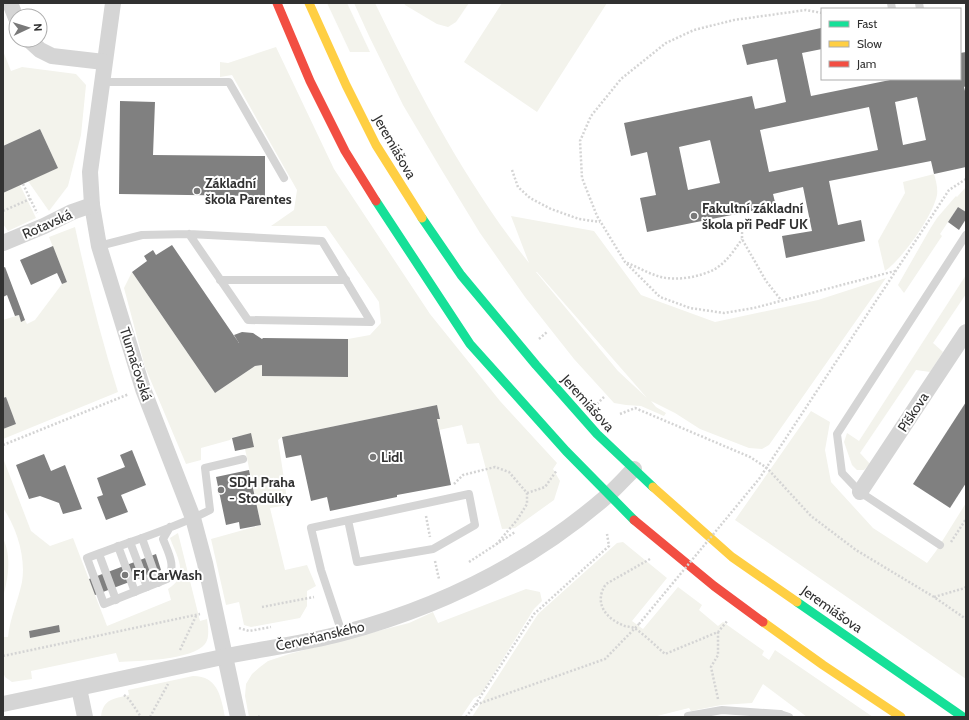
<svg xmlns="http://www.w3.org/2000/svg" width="969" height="720" viewBox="0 0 969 720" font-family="Cabin,sans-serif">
<rect width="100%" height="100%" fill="#fff"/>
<g fill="#f3f3ec" fill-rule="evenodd">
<polygon points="327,3 347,3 370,52 350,52"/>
<path d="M354,3h21c44,91 91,180 154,260l-18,-47 83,15 47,64 74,27 103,-22 68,-22 -117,167 -7,4 -13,-1 -49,-19 -25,-16 -24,-12 5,6 10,6 -2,3 -23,-10 -15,-1 -12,-2 -40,-44 -49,-62 -45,-64 -39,-64 -38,-64 -34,-69zM536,272h1l110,126 -29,-27z"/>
<polygon points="404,3 469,3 456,22 448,27 437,24 405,5"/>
<polygon points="502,3 607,3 537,112 464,62"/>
<polygon points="276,47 334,169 430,314 500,401 557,463 553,469 560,481 554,500 515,528 502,529 479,443 467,444 462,425 439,430 437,419 440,418 437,405 282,437 278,440 288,505 270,508 285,570 307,565 316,586 307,591 307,606 300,618 251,627 244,625 239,602 226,605 211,539 261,525 245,449 254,447 251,434 233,437 230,440 201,448 201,460 186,464 145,367 124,288 132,272 215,393 255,366 262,365 262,376 348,377 348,339 370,335 381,323 379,302 326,226 271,226 294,210 297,190 232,75 220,77 220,62 228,63"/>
<polygon points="3,51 11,71 22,67 76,74 86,85 81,135 68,186 49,211 28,181 58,168 40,129 3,146"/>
<path d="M934,174c2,7 4,14 3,21 -4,21 -35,64 -52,76l-7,-30 27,-48 -2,-11z"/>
<polygon points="20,185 36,218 8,231 3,224 3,193"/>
<polygon points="966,187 966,212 958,207 940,234 942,236 904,293 898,285 930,229 937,218 956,196 957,197"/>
<path d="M75,227c12,56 26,111 43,165l-115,47v-10l13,-5 -10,-27 -3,1v-78l16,-5 2,6 4,-1 2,4 8,-4 27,-36 5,-2 -18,-45z"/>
<polygon points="966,275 966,294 933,343 943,352 930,372 916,370 860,453 870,464 864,470 857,470 852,465 844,442 847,433 859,441"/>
<polygon points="811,411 830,422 825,450 831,482 873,528 927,563 936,551 966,503 966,679 735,520"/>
<path d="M3,458l28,73 19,15 23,-8 34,88 64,-26 -3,-11c22,-14 9,-32 2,-51l8,-5 22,88 7,-2c1,8 3,18 -2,25 -12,16 -67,17 -86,18l-3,-9 -85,18 1,8 -20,3 -7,-5 -2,-5v-35h5c2,-19 10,-36 14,-55 4,-24 -5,-54 -19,-74zM59,625l1,7 -30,6 -1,-7z"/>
<path d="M3,538c9,20 5,40 0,59z"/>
<polygon points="623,542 667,578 632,621 643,629 678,587 702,605 699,610 718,626 723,622 764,651 762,655 769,660 775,650 873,717 807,717 763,684 752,703 721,705 691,711 689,708 653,717 472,717 538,614 617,543"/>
<polygon points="526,589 540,592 542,601 534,609 483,691 480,695 474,698 461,717 249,717 245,696 246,684 252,674 260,667 268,661 289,654 409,623 433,612 438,623"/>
<path d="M193,676c25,0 28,21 32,41h-124c2,-18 12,-18 28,-22l-1,-5z"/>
</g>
<g fill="#808080" fill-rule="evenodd">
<path d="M821,28l1,21 -20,4 9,43 84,-17h65v-26l6,-1v34l-2,1 2,8v72l-32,7 -3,-13 -102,20 9,44 23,-5 4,21 -79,17 -4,-22 30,-5 -9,-44 -30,7 3,12 -129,26 -7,-34 16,-3 -9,-43 -16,4 -7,-33 128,-27 3,13 31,-7 -9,-43 -30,6 -5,-20zM917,97l9,43 -23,5 -8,-43zM869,107l9,43 -109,22 -9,-42zM710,140l10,43 -32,7 -9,-43z"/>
<polygon points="120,101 155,102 153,155 265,156 265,196 119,194"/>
<polygon points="40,129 58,168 3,193 3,146"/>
<polygon points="958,207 966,212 966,219 959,230 948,222"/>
<polygon points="172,245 239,343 234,335 242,332 253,333 262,339 263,338 348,339 348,377 262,376 262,365 255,366 215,393 132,272 147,261 144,256 153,250 156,255"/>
<polygon points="53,246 67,282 62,284 57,273 31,285 20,260"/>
<polygon points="5,267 25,320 21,322 19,315 15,316 7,295 3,297 3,268"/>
<polygon points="6,397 16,424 3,429 3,398"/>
<polygon points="966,402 966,483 950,508 913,484"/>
<polygon points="437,405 440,419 437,419 451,485 397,495 397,497 330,511 327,497 311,501 301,455 286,458 282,437"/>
<polygon points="251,433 254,447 235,451 232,438"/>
<polygon points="132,450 146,485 121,495 128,512 106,520 97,497 103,495 97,478 125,467 120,455"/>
<polygon points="44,454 51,471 65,465 82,509 63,514 59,503 40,496 29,499 16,465"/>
<polygon points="249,470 261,525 240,529 239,522 226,525 216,477"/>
<polygon points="156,554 161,570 95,595 89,579"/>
<polygon points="59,625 60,632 30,638 29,631"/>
</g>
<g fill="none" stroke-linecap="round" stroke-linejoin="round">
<g stroke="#d4d4d4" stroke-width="2.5" stroke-dasharray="2 2" stroke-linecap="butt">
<polyline points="822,13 806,10 734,20 694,30 666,43 621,79 591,116 580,141 582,178 597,216 625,262 660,297 690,308 724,313 754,308 895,271"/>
<polyline points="512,170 518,187 530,198 551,209 579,219 600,222"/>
<polyline points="23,184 37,213"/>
<polyline points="3,211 30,199"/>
<polyline points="742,220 742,239 766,281 781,300"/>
<path d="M627,263c11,4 22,11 34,14 17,4 39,0 54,-8 12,-7 20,-20 27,-30"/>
<polyline points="539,339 547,332"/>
<polyline points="597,404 604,397"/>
<polyline points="620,414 635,408 750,457 767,468 811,516 856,550 934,597 966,619"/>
<polyline points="3,445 129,394"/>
<polyline points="759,479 949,190 966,179"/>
<polyline points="454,484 463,475 495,467 509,472 527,493 527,504 517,520 495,546"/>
<polyline points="527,493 545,487 557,470"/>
<polyline points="426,516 430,537"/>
<polyline points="951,542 966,519"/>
<path d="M650,559l-44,25c-13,19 0,35 19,42 4,1 9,1 12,4 10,7 19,16 28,24l53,-22 10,-12"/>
<polyline points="435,561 439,579"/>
<polyline points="469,562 515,532"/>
<polyline points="934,597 965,588 966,586"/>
<polyline points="262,607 314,597"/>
<polyline points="239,628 249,631 271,627"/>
<polyline points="180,650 196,616"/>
<polyline points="3,656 200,614"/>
<polyline points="124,695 129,699 141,717"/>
<polyline points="718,699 711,667 718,655 718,632"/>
<polyline points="475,705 534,614 609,546 607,534"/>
<polyline points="258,716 259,717"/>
<polyline points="150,717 168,684"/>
<polyline points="466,717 475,705 605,659 639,624"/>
</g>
<g stroke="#d5d5d5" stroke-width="8">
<polyline points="891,3 892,9"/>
<polyline points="919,3 920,9"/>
<polyline points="101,82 229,82 284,178"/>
<polyline points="99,246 142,235 189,234 322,241 371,322 248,320 189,234"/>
<polyline points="220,280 346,280"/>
<path d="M170,527l-7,12c5,13 14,28 4,40l-63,25 -17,-46c41,-16 84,-28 123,-48l-5,-42 38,-9"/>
<polyline points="142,538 158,583"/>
<polyline points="130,542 147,587"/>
<polyline points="940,545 860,492 842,473 837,434 966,235"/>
<polyline points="118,546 135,592"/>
<polyline points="99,554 116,600"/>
<polyline points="342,633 321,570 311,528 469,494 475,525 433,549 357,562 348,520"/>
<polyline points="688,716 722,710 780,714"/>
<polyline points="779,717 780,714 789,717"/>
</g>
<g stroke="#d5d5d5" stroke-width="16">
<polyline points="10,3 16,18"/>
<polyline points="113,3 90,172 92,205 99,246 143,389 193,518 205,563 238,717"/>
<polyline points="29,40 40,50 52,56 104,62"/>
<polyline points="3,243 44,226 72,212 92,205"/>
<polyline points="860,492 966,332"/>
<polyline points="79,688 85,717"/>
<path d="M3,704c72,-15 144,-31 215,-46 42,-9 84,-14 125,-25 97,-26 188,-71 264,-137 9,-8 18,-18 27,-27"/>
</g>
<g stroke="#16e098" stroke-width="9">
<polyline points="376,201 470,344 566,451 634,520"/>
<polyline points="422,218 461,275 536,365 597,434 653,487"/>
<polyline points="797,602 963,717"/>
</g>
<g stroke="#ffcf43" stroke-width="9">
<polyline points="309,3 346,85 376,145 422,218"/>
<polyline points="653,487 732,557 797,602"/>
<polyline points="763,622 823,665 901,717"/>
</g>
<g stroke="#f24e42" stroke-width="9">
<polyline points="277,3 310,81 345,151 376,201"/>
<polyline points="634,520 714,586 763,622"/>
</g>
<polyline stroke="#d4d4d4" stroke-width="2.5" stroke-dasharray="2 2" stroke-linecap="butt" points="639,624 759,479"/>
</g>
<g fill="#797979" stroke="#fff" stroke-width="1.5">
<circle cx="197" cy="191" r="4"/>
<circle cx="694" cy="216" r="4"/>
<circle cx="373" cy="457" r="4"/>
<circle cx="221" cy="490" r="4"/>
<circle cx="125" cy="575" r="4"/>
</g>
<g text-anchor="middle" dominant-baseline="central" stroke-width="4" stroke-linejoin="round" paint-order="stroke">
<g font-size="14" fill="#313131" stroke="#fff">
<text transform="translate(395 147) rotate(60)">Jeremiášova</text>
<text transform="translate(47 224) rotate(-24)">Rotavská</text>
<text transform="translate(136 364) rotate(72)">Tlumačovská</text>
<text transform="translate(588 403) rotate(48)">Jeremiášova</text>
<text transform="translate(913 412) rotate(-57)">Píškova</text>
<text transform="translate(832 609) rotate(35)">Jeremiášova</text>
<text transform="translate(320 636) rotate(-13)">Červeňanského</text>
</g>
<g font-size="14" font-weight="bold" fill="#313131" stroke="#fff" text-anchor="start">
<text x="205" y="183">Základní<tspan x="205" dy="16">škola Parentes</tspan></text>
<text x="702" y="208">Fakultní základní<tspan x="702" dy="16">škola při PedF UK</tspan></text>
<text x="381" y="457">Lidl</text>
<text x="229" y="482">SDH Praha<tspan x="229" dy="16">- Stodůlky</tspan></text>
<text x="133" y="575">F1 CarWash</text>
</g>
</g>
<rect width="969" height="720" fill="none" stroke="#313131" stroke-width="8"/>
<rect x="821" y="8" width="140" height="72" fill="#ffffff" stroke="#adadad"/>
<rect x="829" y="21" width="20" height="6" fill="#16e098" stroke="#adadad"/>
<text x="857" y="28" font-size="12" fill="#313131">Fast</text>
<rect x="829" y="41" width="20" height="6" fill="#ffcf43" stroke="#adadad"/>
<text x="857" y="48" font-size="12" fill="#313131">Slow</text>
<rect x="829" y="61" width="20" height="6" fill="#f24e42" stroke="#adadad"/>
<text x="857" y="68" font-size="12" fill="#313131">Jam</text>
<g transform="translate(28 28) rotate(86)"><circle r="19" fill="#ffffff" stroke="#adadad"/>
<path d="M0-3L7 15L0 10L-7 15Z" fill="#797979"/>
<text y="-6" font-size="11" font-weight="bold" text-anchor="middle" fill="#313131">N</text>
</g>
</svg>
